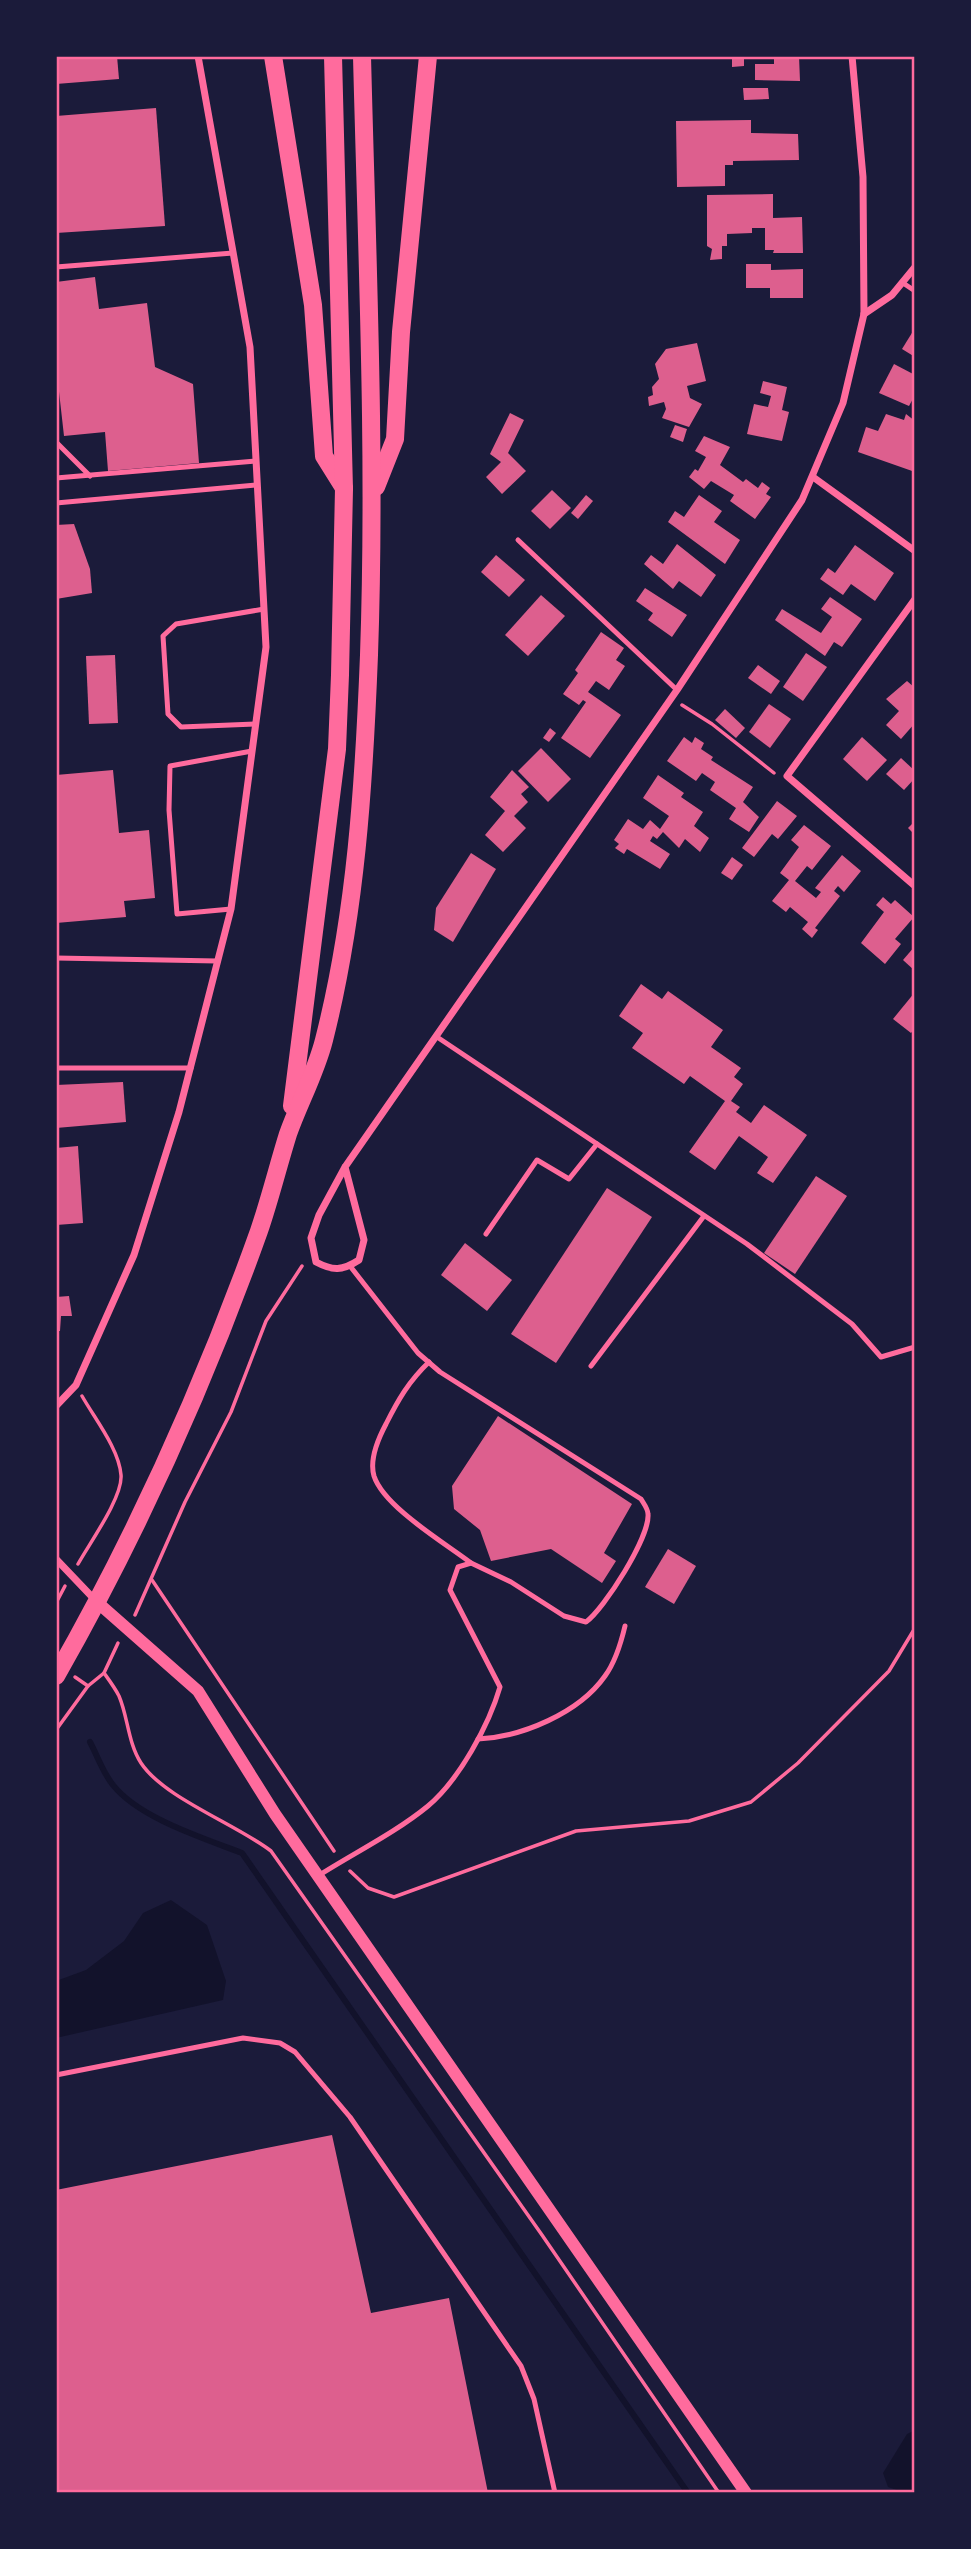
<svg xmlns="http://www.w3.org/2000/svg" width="971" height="2549" viewBox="0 0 971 2549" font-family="Montserrat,sans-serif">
<rect width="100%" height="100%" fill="#1b1b3a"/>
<g fill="#12122b">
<polygon points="171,1900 207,1925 226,1981 223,2000 56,2038 56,1981 86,1970 124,1941 143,1913"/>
<polygon points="915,2430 915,2490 905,2493 888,2487 883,2473 907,2434"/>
</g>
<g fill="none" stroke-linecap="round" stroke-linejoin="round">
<path stroke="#12122b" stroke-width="6" d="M90,1742c7,13 13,31 23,43 26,33 90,53 129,68l446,640"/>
</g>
<g fill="#dd5f8e">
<polygon points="56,56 117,56 119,79 56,84"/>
<polygon points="732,56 744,56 744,66 732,67"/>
<polygon points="774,56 799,56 800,81 755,80 755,64 774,64"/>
<polygon points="743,88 768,88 769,99 744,100"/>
<polygon points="156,108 165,226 56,233 56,116"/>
<polygon points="751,120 751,133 798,134 799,160 733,161 733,165 725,165 725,186 677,187 676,121"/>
<polygon points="773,194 773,218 802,217 803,253 773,253 774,250 765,250 765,228 752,228 752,233 727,234 727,246 722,246 722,259 710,260 712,249 707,246 707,195"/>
<polygon points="746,264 771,264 771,270 803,269 803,298 770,298 770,288 746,288"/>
<polygon points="95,277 99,309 147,303 155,367 193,384 199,463 108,471 105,432 64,436 56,365 56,282"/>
<polygon points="915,328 915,357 902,349"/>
<polygon points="697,343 706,381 687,386 690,398 702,404 689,427 662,418 666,409 664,402 649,406 648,397 653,395 652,387 659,379 655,364 666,349"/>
<polygon points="894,364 915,375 915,395 909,406 879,393"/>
<polygon points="763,381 787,387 782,410 789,412 782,441 747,434 754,404 768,407 771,396 760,393"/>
<polygon points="510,413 524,420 508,453 526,471 502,494 486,477 501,462 490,454"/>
<polygon points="886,414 904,420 906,414 915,421 915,472 858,452 866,427 878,431"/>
<polygon points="675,425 687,429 683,442 670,437"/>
<polygon points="704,436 730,447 720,465 743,482 746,479 758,488 762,482 770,488 766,494 771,497 755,519 730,501 734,495 711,481 704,489 689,477 695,469 698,471 706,457 695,451"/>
<polygon points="552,490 571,508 550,529 531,511"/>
<polygon points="586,495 593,501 578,519 571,513"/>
<polygon points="699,495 722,511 714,522 740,540 725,564 668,522 675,511 684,517"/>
<polygon points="74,524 90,569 92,593 56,599 56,525"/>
<polygon points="677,544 716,575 701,597 679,581 673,589 644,564 651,555 663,564"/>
<polygon points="855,545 894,573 875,601 851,584 843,595 820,579 828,568 835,573"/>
<polygon points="496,555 525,580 509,597 481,572"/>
<polygon points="645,588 687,615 672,637 648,620 653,613 636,601"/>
<polygon points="541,595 565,616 528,656 505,635"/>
<polygon points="830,597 862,619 842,647 834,642 825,656 775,620 782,609 821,633 832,617 821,609"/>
<polygon points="601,632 624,648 616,660 625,666 609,690 596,681 588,692 621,715 590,758 561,738 586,702 583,700 579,705 563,694 578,673 575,670"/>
<polygon points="806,653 827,667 803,701 783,687"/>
<polygon points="115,655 118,723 89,724 86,656"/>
<polygon points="758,665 780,681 771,694 748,678"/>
<polygon points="907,681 915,688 915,723 901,739 886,725 899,711 886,699"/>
<polygon points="769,704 791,719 770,748 749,732"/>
<polygon points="725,709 745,728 736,738 715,720"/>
<polygon points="550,728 556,733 549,742 543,738"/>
<polygon points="684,737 692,743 695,737 704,743 701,749 713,757 711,760 753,787 743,802 759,817 749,832 729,819 736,808 710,790 715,782 702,773 696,781 667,761"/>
<polygon points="862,737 887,760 867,781 843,759"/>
<polygon points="541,748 571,779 548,802 518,771"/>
<polygon points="901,758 915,771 915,778 904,790 886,774"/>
<polygon points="113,770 119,833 149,830 155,898 124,901 126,917 56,923 56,775"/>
<polygon points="512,770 529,787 521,794 528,802 514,816 526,828 503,852 485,835 505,811 490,797"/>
<polygon points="658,775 684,793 681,797 703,812 694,826 709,838 700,852 685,839 679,848 663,832 657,839 653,836 650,841 670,854 660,869 627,849 624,854 615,848 619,844 614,840 628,819 643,829 650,820 660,829 669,816 643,798"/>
<polygon points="777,801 797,816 778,839 772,834 754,857 742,848"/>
<polygon points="915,821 915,835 908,828"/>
<polygon points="804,825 831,846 812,870 807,866 795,881 816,898 821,892 815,888 842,855 861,871 844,892 838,886 834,891 840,896 815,928 818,930 812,938 802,929 808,922 790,907 786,912 772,901 789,880 780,873 799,847 791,840"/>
<polygon points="471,853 496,869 453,942 434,930 436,908"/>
<polygon points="732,857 743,865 732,880 721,873"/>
<polygon points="883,897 891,904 895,900 914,917 895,939 901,944 885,964 861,943 884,912 876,905"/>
<polygon points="915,946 915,971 903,960"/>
<polygon points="641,984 662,999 668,991 723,1030 711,1047 741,1068 734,1077 743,1084 731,1101 740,1107 736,1112 751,1123 764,1105 807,1135 773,1183 757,1173 768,1157 739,1136 715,1170 689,1152 725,1101 690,1076 684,1084 632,1048 643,1033 619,1016"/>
<polygon points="915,992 915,1028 911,1033 893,1019"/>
<polygon points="123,1082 126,1122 56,1128 56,1085"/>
<polygon points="78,1146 83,1223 56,1225 56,1148"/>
<polygon points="816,1176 847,1196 795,1274 764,1253"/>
<polygon points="607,1188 652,1217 556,1363 511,1334"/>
<polygon points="465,1243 512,1280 487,1311 441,1275"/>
<polygon points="69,1296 72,1316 61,1316 60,1331 56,1331 56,1297"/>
<polygon points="498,1416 632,1504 604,1553 616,1561 602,1583 551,1549 491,1561 480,1530 454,1509 452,1486"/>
<polygon points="668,1549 696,1566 674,1604 645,1587"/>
<polygon points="332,2135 371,2313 449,2298 488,2493 56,2493 56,2190"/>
</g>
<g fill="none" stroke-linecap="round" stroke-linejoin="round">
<g stroke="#ff6b9d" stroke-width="3.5">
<polyline points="682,705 712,724 774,773"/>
<path d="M78,1564c11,-20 45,-67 43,-89 -2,-26 -26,-56 -39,-79"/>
<polyline points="152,1580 334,1851"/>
<polyline points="56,1603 65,1586"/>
<polyline points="135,1615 185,1502 231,1412 266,1321 302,1266"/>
<path d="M104,1673c5,7 11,15 15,23 9,21 9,47 22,67 23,35 95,61 130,88l271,384 177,258"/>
<polyline points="75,1677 88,1686"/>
<polyline points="56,1730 88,1686 104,1673 118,1643"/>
<polyline points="350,1871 368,1888 394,1897 576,1831 689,1821 751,1802 798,1763 889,1671 915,1628"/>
</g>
<g stroke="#ff6b9d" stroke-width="5">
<polyline points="56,267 233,253"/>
<polyline points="903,283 915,291"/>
<polyline points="56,442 90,476"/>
<polyline points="56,478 256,461"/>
<polyline points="56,503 257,485"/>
<polyline points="518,540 677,690"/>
<polyline points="255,724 181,727 168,714 163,636 176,624 264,609"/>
<polyline points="231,909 177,914 169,810 170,766 252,751"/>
<polyline points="56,958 217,961"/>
<polyline points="437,1037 747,1244 852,1324 881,1357 915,1347"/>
<polyline points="56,1068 191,1068"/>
<polyline points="486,1234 537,1160 569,1179 597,1144"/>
<path d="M429,1362c-20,19 -31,38 -43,62 -8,15 -17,35 -12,52 10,31 71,67 97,87"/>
<polyline points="591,1366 704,1216"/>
<path d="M478,1739c44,-2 101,-26 127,-63 11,-15 16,-33 20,-50"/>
<path d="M318,1876c36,-23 77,-43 110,-70 31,-26 61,-81 72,-119l-50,-97 8,-23 13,-4 40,19 53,34 22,6c18,-13 64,-85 62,-108 0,-5 -4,-10 -7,-15l-201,-127 -22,-19 -68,-87"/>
<polyline points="56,2075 243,2038 280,2043 295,2052 350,2117 521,2366 534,2399 555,2493"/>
</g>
<g stroke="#ff6b9d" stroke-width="7">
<polyline points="864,314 892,295 915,267"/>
<polyline points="813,477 915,551"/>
<polyline points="915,599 787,776 915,886"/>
<path d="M345,1167l19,73 -5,20c-17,11 -26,11 -43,2l-5,-24 8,-23 26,-48 332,-477 125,-190 41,-97 21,-89 -1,-137 -11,-121"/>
<polyline points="56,1406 76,1385 134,1255 179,1112 231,909 266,647 250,347 198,56"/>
<polyline points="56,1559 96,1601"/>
</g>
<polyline stroke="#ff6b9d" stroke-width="12" points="97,1602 198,1691 275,1814 746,2493"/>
<g stroke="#ff6b9d" stroke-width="18">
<polyline points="273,56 313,305 324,456 344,488"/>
<polyline points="376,487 395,439 401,332 428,56"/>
<polyline points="292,1106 337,749 340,675 344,489 333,56"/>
<path d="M56,1676c81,-142 148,-291 203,-445 11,-32 19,-65 29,-97 11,-31 28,-62 36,-94 32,-126 40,-256 45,-385 7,-200 -2,-399 -7,-599"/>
</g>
</g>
<rect width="971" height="2549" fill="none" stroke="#1b1b3a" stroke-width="116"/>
<rect x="58" y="58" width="855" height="2433" fill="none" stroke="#ff6b9d" stroke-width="2.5"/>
</svg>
